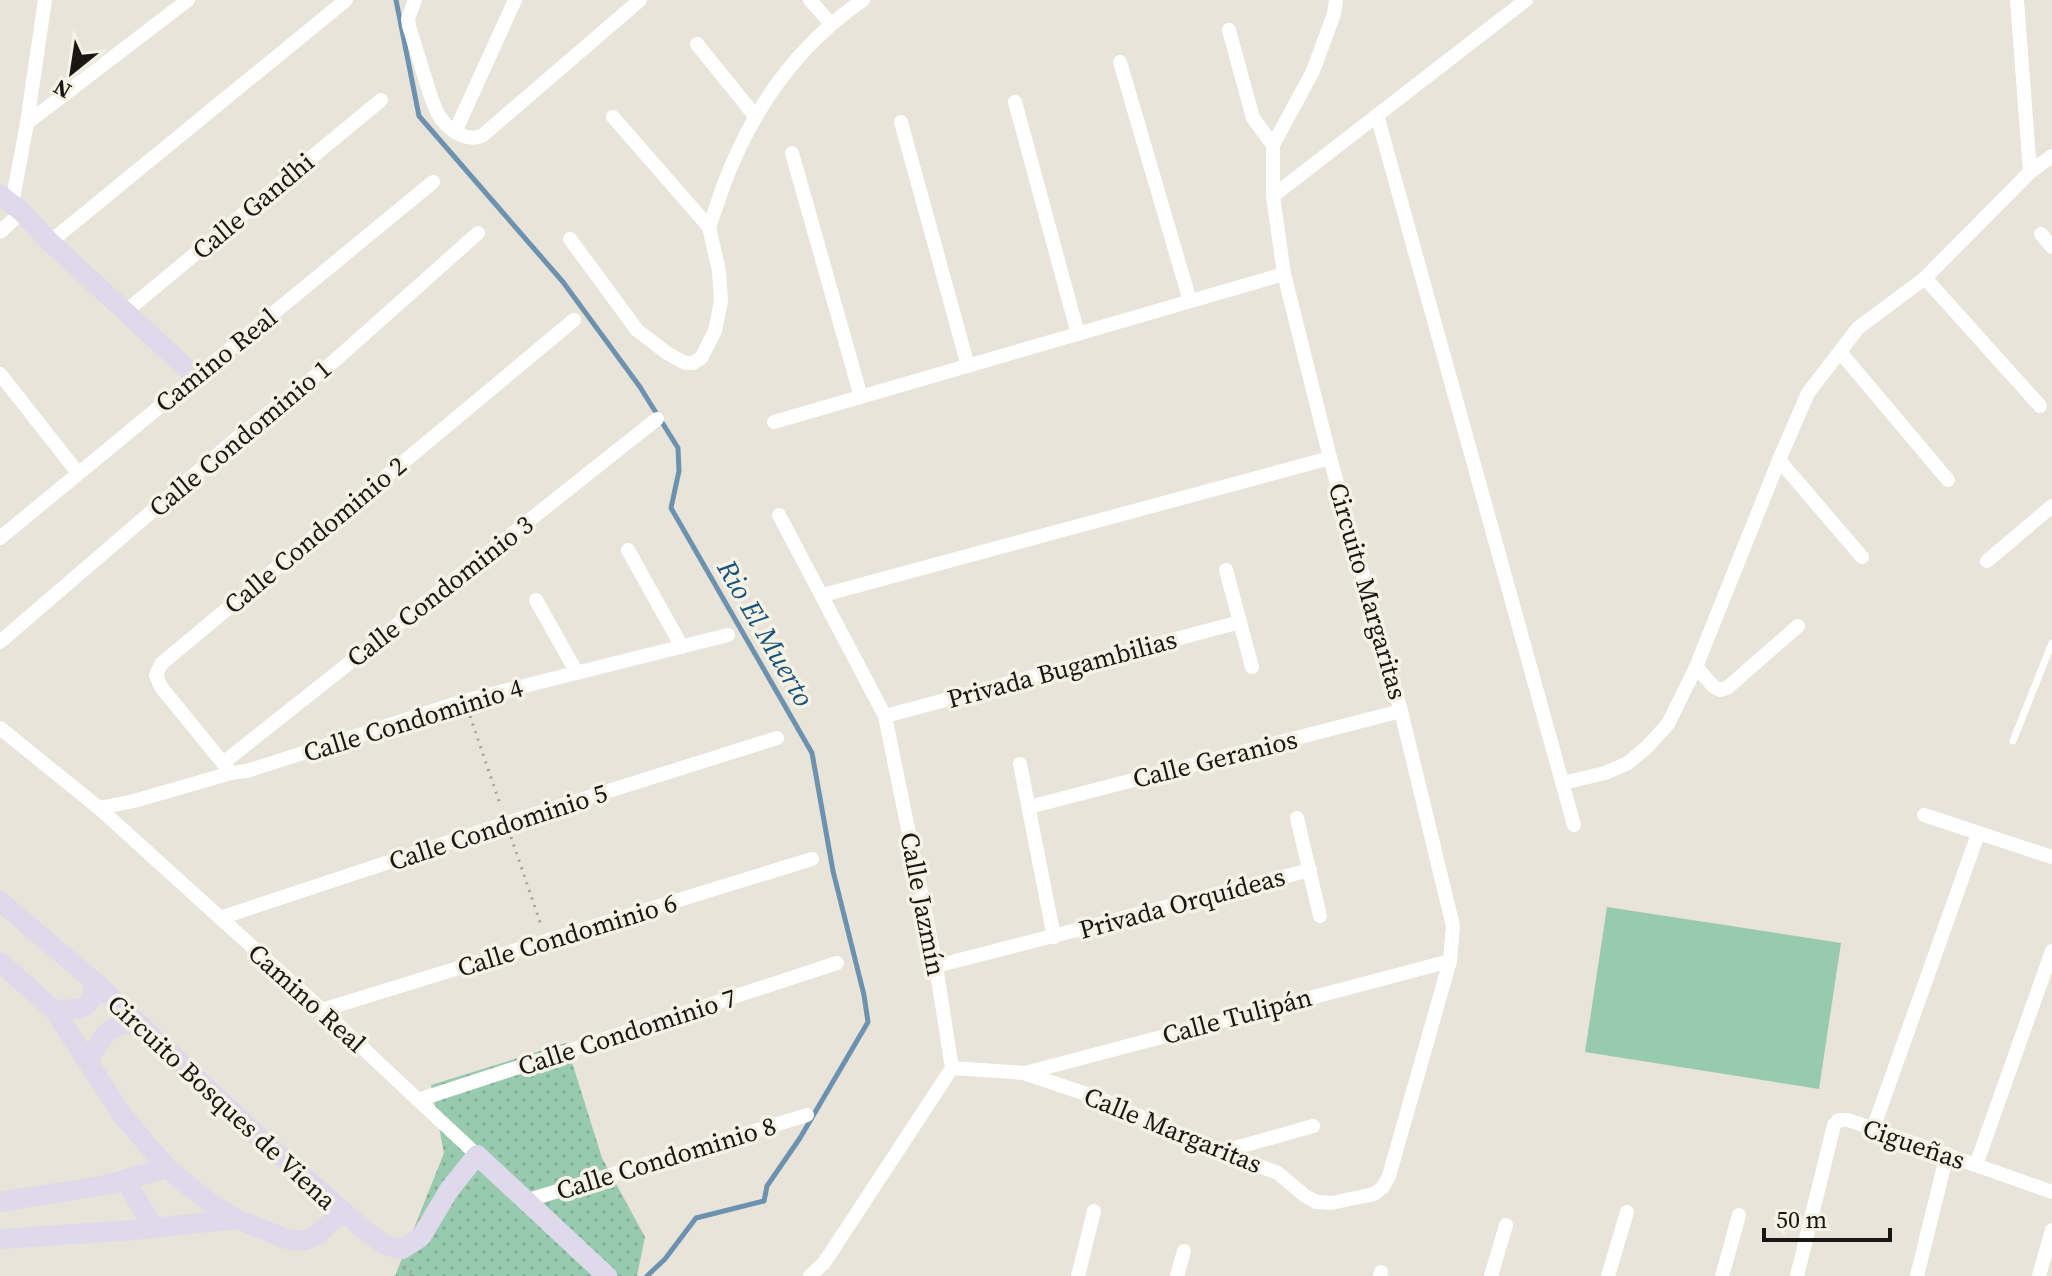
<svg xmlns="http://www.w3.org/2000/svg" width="2052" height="1276" viewBox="0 0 2052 1276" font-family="'Source Serif 4',serif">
<defs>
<pattern id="grass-dots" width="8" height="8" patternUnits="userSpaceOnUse" patternTransform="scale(2)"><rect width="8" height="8" fill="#97caae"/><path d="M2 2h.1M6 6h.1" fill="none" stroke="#81ad95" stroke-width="1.8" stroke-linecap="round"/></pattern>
</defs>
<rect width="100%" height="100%" fill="#e8e4d9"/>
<polygon fill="url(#grass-dots)" points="566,1043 602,1158 645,1237 637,1276 395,1276 444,1153 431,1085"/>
<polygon fill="#97caae" points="1607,907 1841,943 1819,1089 1585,1052"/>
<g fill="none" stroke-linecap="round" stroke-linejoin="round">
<polyline stroke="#6d92af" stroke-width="5" points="396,0 419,116 563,282 640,387 678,448 679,471 671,508 812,753 833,871 864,995 868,1022 800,1138 767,1186 764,1201 696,1218 665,1259 647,1276"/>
<g stroke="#a5a299" stroke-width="3" stroke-dasharray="2 6" stroke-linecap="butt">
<polyline points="470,716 501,807"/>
<polyline points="511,837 541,925"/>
<polyline points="404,1266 415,1276"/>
</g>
<polyline stroke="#fff" stroke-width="7" points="2013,741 2052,643"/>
<g stroke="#fff" stroke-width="14">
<path d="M415,0l-7,19 1,7c6,19 11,37 17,55 4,12 7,26 14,36 9,14 28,26 43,18l157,-135"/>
<polyline points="810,0 831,24"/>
<polyline points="2017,0 2030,172"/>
<polyline points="1229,30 1253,118 1273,145"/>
<polyline points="697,44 755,116"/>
<polyline points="1120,62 1190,301"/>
<polyline points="1015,102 1078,334"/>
<polyline points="1377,115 1574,825"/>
<polyline points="901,122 968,366"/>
<polyline points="27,123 188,0"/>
<polyline points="455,132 515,0"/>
<polyline points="792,153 861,397"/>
<polyline points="1273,196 1526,0"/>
<polyline points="12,204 27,123 45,0"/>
<path d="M709,227c7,-19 13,-39 21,-58 28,-68 72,-127 133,-169"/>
<polyline points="0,232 22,212"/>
<polyline points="2041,234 2052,247"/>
<polyline points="570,239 637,330 667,353 685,363 693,363 701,358 715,331 721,301 719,271 709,227 613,117"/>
<polyline points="50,242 346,0"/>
<polyline points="1925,278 2040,406"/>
<polyline points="125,312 381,100"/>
<polyline points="1840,352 1948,480"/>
<polyline points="0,374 78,473"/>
<polyline points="774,422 1284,274"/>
<polyline points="1779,460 1862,557"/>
<polyline points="779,515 885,716 936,966 952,1068 824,1263 810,1276"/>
<polyline points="0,538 433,182"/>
<polyline points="628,550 682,647"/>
<polyline points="1987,561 2052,506"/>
<polyline points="1226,570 1252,667"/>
<polyline points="823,595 1330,458"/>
<polyline points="536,600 577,673"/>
<polyline points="0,642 237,438 333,362 478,233"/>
<polyline points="1696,667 1713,686 1720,690 1727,688 1798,626"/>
<polyline points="885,716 1240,622"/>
<polyline points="0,728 99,808 322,1010 477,1155"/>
<polyline points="223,763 657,419"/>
<polyline points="1020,764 1054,937"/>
<polyline points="231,773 161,687 156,675 161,664 574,320"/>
<polyline points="1563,783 1605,773 1628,763 1646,748 1668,724 1696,667 1779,460 1808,393 1858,328 1925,278 2030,172 2052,156"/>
<polyline points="1029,807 1401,711"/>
<polyline points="99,808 134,801 231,773 247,771 464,701 728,635"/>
<polyline points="1924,815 2052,857"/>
<polyline points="1297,818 1320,916"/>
<polyline points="220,918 507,823 777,738"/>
<polyline points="936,966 1310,870"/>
<polyline points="322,1010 812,859"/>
<polyline points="952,1068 1024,1073 1098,1098 1221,1152 1278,1173 1304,1195 1316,1202 1331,1203 1374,1194 1383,1187 1389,1176 1450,961 1453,926 1401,711 1330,458 1284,274 1273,196 1273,145 1313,71 1334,14 1336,0"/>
<polyline points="1025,1073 1450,961"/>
<polyline points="418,1100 837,963"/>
<polyline points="1873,1129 1978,834"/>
<polyline points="1221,1152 1313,1126"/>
<polyline points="1976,1165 2052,951"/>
<polyline points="525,1201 807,1115"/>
<polyline points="1078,1276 1094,1211"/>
<polyline points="1177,1276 1184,1251"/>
<polyline points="1380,1276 1381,1272"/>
<polyline points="1491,1276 1506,1225"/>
<polyline points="1608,1276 1627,1212"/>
<polyline points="1722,1276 1739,1215"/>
<polyline points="1797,1276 1834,1125 1839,1120 1848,1120 2052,1192"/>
<polyline points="1917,1276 1947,1154"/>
<polyline points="2039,1276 2052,1230"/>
</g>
<g stroke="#dfd9ec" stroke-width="20">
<polyline points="0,195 22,212 50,242 195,376"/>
<polyline points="0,901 95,982 259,1137 363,1229 385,1245 402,1249 421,1237 449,1190 477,1155 607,1276"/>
<polyline points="0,962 54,1010 123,1116 167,1168 210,1203 236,1219 287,1239 298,1241 306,1240 317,1235 343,1211"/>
<path d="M54,1010c27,-1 37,3 41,-28"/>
<path d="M88,1060c15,-23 17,-34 47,-38"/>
<polyline points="125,1180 154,1228"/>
<polyline points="0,1202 106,1185 167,1168"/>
<polyline points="0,1239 134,1230 236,1219"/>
</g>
</g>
<g text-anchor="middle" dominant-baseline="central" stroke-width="7" stroke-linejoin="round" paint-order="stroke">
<g font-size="26" fill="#181713" stroke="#f5f2e6">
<text transform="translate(253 206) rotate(-40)">Calle Gandhi</text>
<text transform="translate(216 360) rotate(-39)">Camino Real</text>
<text transform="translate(240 438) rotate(-40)">Calle Condominio 1</text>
<text transform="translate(315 535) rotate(-40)">Calle Condominio 2</text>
<text transform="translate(440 591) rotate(-38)">Calle Condominio 3</text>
<text transform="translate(1368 591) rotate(74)">Circuito Margaritas</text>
<text transform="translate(1062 669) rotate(-15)">Privada Bugambilias</text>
<text transform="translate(413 720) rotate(-17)">Calle Condominio 4</text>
<text transform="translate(1215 759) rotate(-14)">Calle Geranios</text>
<text transform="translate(498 827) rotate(-18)">Calle Condominio 5</text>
<text transform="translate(1182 903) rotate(-15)">Privada Orquídeas</text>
<text transform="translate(923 904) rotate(79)">Calle Jazmín</text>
<text transform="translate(567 935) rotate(-17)">Calle Condominio 6</text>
<text transform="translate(307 998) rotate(42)">Camino Real</text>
<text transform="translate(1237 1016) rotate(-15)">Calle Tulipán</text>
<text transform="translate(627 1032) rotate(-18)">Calle Condominio 7</text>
<text transform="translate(222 1102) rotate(43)">Circuito Bosques de Viena</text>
<text transform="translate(1173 1130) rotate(22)">Calle Margaritas</text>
<text transform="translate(1914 1144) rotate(19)">Cigueñas</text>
<text transform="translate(666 1158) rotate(-17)">Calle Condominio 8</text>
</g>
<g font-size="28" font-style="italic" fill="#18517b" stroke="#f5f2e6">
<text transform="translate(766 633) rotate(60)">Rio El Muerto</text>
</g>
</g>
<g transform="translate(72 72) rotate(210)" stroke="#f5f2e6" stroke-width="6" paint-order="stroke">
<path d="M0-6L14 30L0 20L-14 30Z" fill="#181713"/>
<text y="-12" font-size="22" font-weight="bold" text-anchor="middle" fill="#181713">N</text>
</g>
<path d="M1764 1228v12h126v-12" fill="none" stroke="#181713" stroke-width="4"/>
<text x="1776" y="1228" font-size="24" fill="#181713" stroke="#f5f2e6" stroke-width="6" paint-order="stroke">50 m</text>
</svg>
